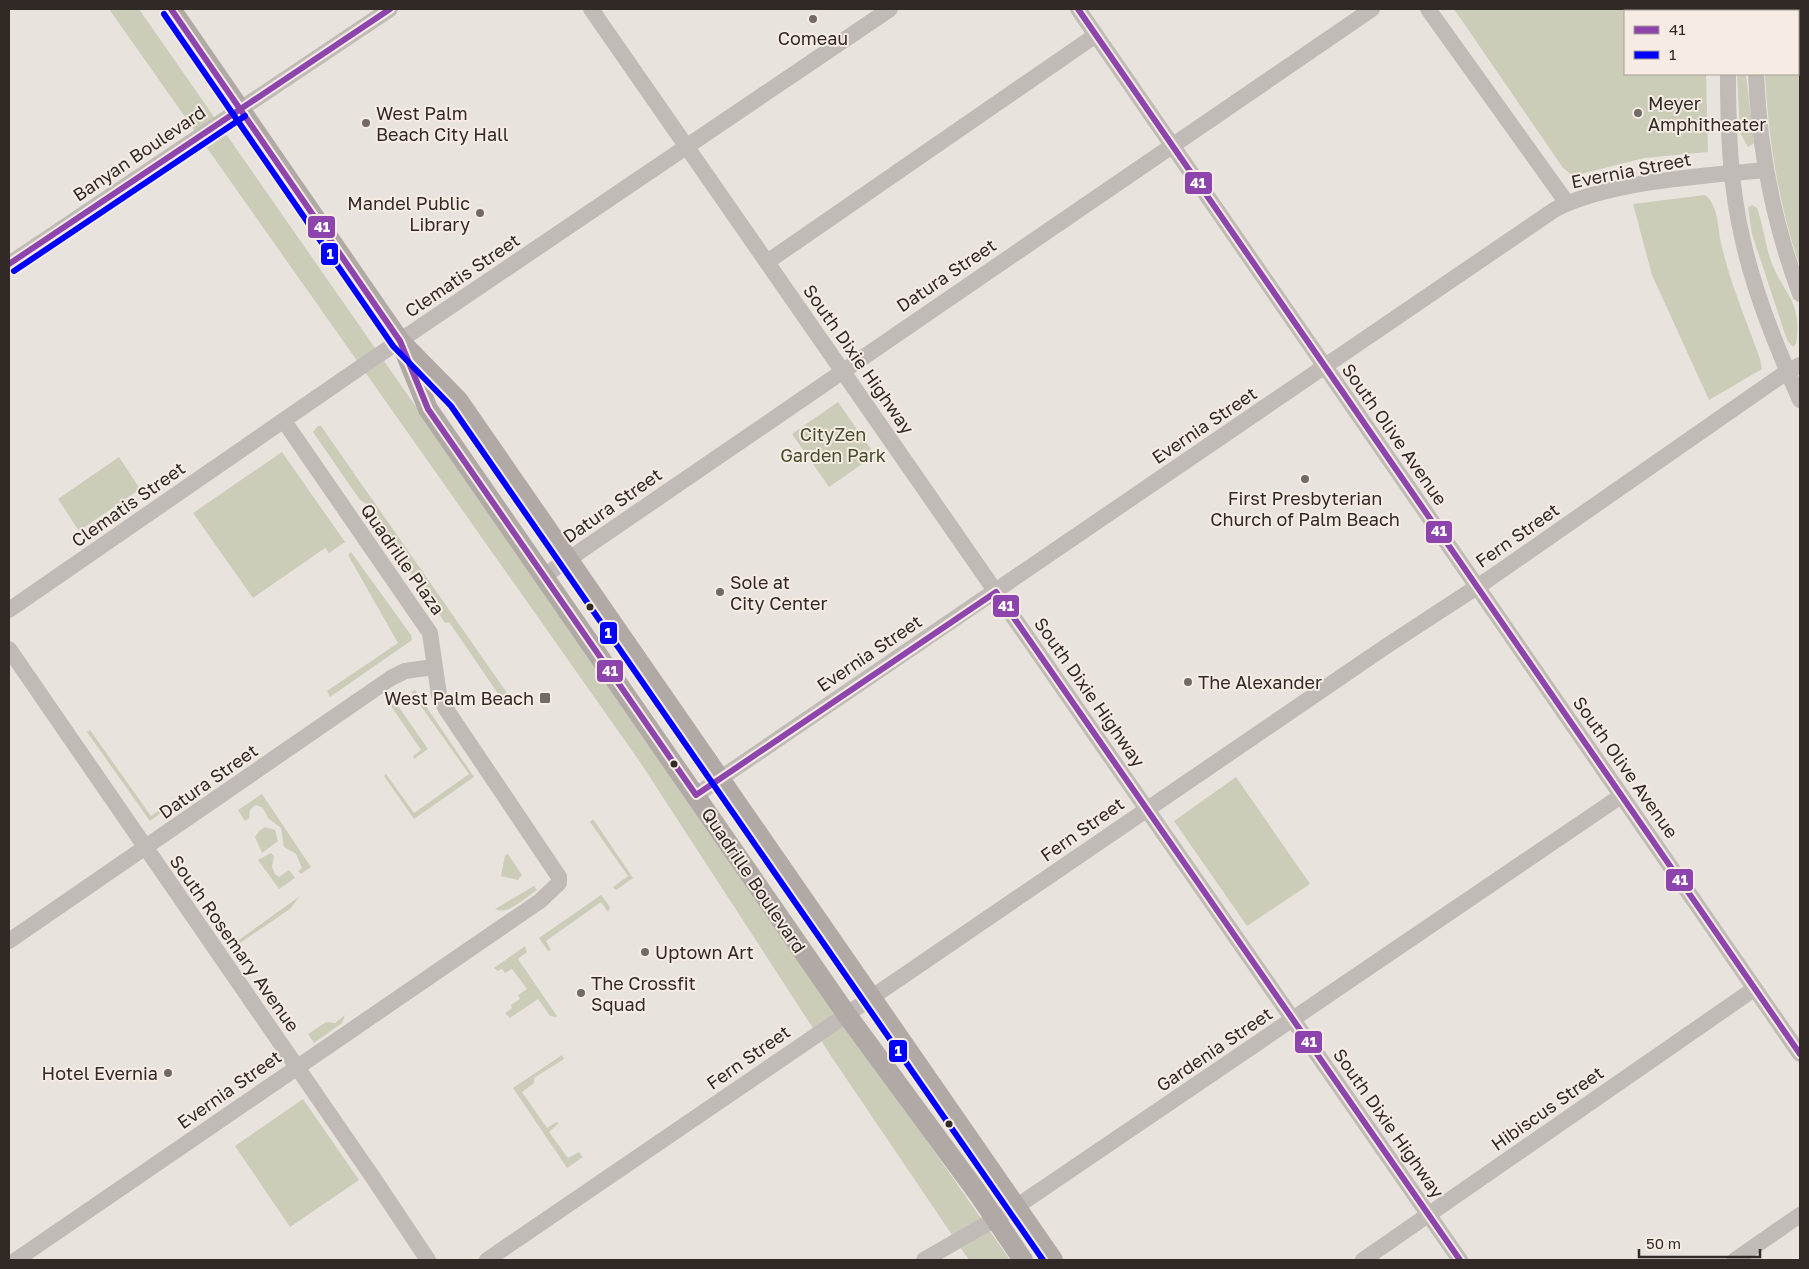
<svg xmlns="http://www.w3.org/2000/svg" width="1809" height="1269" viewBox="0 0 1809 1269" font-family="'Golos Text',sans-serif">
<rect width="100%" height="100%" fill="#e9e3de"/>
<g fill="#cbcdb9">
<polygon points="109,9 139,9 1010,1260 969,1260 833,1059 640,762"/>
<polygon points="1454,9 1705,9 1705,11 1625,11 1625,74 1706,74 1708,152 1644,158 1573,176 1563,168"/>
<path d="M1762,9h38v258c-21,-61 -32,-129 -35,-193h33v-63h-35z"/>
<polygon points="1737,74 1746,74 1754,143 1748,147 1740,133"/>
<path d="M1705,195c12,9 13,29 15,43 8,41 26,81 40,121l2,10 -53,31 -57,-125 -19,-71z"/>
<path d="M1752,205l5,3c6,17 8,35 14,53 12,33 32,40 25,83l-3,3 -6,-7 -35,-106 -4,-26z"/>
<polygon points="838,402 875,455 829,487 792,434"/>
<polygon points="318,426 321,426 514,703 508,708 449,622 445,623 396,552 395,543 367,504 360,500 313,432"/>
<polygon points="282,452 345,542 329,553 325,548 253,598 193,513"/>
<polygon points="119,457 140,489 79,531 58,499"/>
<polygon points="351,552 411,635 412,640 330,697 327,691 398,643 348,555"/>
<polygon points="415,690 474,777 414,819 384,776 386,774 414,813 469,774 411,692"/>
<polygon points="396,703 428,749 414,759 413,756 421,750 391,706"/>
<polygon points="90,730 151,816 174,800 176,802 150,821 87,732"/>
<polygon points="1236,777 1310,884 1247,926 1174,821"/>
<path d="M262,794l49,73 -10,7 -3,-3 4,-3 -6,-14 -12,-7 -3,-19 -13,-10 -5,-10 -7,-3c-8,4 -6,7 -7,13l-4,3 -7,-11z"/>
<polygon points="593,819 633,878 616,890 613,887 628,876 590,822"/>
<polygon points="265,827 275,830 278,841 262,853 255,837 259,831"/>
<polygon points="271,853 274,856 272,867 275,874 279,877 289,870 295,878 279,889 258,860"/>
<polygon points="508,854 522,875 518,880 501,876 505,856"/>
<path d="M534,886l3,4c-11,7 -29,26 -42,19z"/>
<polygon points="601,895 610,907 608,912 601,902 546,941 551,950 548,951 539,938"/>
<polygon points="300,896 290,909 240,943 236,942"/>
<polygon points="525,946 527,952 518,959 557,1016 556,1017 550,1016 538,999 510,1018 505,1013 512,1008 511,1005 520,999 518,995 527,989 512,969 505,973 502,969 498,971 494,968"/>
<polygon points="345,1015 342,1023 314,1043 308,1034 326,1022 335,1023"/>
<polygon points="562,1055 564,1059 534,1078 534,1083 522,1092 547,1128 556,1122 559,1123 549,1132 568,1158 579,1152 583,1157 567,1168 513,1088"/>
<polygon points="303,1099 359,1180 290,1227 235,1146"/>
</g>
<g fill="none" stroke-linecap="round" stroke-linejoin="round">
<g stroke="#c1bbb7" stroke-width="16">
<polyline points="591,9 1460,1260"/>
<polyline points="1078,9 1800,1054"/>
<polyline points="1428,9 1567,203"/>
<polyline points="1726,9 1726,11"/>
<polyline points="1754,9 1754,11"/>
<path d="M1728,74c0,56 2,113 15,167 12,54 35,109 57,159"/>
<path d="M1756,74c3,75 18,150 44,220"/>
<polyline points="767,262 1096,35"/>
<polyline points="9,264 390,9"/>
<polyline points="544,576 1372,9"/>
<polyline points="9,610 358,369 890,9"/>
<polyline points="9,649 374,1179 428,1260"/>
<path d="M696,795l858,-585c51,-28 153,-35 212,-40"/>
<polyline points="9,941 391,678 405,671 434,667"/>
<polyline points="16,1260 540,901 559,883 559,877 446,709 439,695 430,633 284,421"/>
<polyline points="487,1260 1388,645 1489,579 1788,371 1800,365"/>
<polyline points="924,1260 1016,1207 1621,796"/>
<polyline points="1363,1260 1754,989"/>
<polyline points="1735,1260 1800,1215"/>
</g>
<g stroke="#b0a9a6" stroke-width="20">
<polyline points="171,9 400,341 458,400 1053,1260"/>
<polyline points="404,350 428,409 847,1015 977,1192 1023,1260"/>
</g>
<g stroke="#f6ece4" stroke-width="10">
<g id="bus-1">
<polyline points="171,9 400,341 428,409 696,795 996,592 1460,1260"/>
<polyline points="1078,9 1800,1054"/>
<polyline points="9,264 390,9"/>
</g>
</g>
<g stroke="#f6ece4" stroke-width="10">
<g id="bus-2">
<polyline points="164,14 393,346 451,406 1043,1260"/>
<polyline points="14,271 245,116"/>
</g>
</g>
<use href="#bus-1" stroke="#8e44ad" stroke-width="6"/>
<use href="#bus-2" stroke="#00f" stroke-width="6"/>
</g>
<g fill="#716a66" stroke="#f6ece4" stroke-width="2">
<circle cx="813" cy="19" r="5"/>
<circle cx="1638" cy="113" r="5"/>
<circle cx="366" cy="123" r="5"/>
<circle cx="480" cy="213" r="5"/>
<circle cx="1305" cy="479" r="5"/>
<circle cx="720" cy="592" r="5"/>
<circle cx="1188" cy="682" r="5"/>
<rect x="539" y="692" width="12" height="12" rx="2.5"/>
<circle cx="645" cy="952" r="5"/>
<circle cx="581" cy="993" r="5"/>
<circle cx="168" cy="1073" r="5"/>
</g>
<g fill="#312926" stroke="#f6ece4" stroke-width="2">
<circle cx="590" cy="607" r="4.5"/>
<circle cx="674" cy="764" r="4.5"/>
<circle cx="949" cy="1124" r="4.5"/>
</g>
<g text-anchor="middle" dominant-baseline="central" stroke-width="4" stroke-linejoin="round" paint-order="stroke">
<g font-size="18" fill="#312926" stroke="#f6ece4" text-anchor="start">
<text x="813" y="38" text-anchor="middle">Comeau</text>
<text x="1648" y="103">Meyer<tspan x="1648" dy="21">Amphitheater</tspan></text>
<text x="376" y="113">West Palm<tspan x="376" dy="21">Beach City Hall</tspan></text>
<text x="470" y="203" text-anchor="end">Mandel Public<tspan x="470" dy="21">Library</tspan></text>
<text x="1305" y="498" text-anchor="middle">First Presbyterian<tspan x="1305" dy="21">Church of Palm Beach</tspan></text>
<text x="730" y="582">Sole at<tspan x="730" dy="21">City Center</tspan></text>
<text x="1198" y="682">The Alexander</text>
<text x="534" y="698" text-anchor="end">West Palm Beach</text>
<text x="655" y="952">Uptown Art</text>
<text x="591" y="983">The Crossfit<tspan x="591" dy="21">Squad</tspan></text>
<text x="158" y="1073" text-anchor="end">Hotel Evernia</text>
</g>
<g font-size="18" fill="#312926" stroke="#f6ece4">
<text transform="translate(139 153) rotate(-34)">Banyan Boulevard</text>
<text transform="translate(1631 170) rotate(-11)">Evernia Street</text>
<text transform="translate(462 275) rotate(-34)">Clematis Street</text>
<text transform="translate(946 275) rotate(-34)">Datura Street</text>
<text transform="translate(859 359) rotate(55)">South Dixie Highway</text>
<text transform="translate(1204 425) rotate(-34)">Evernia Street</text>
<text transform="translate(1395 434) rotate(55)">South Olive Avenue</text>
<text transform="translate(128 504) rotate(-35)">Clematis Street</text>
<text transform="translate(612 505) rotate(-35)">Datura Street</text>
<text transform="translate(1517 535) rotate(-35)">Fern Street</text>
<text transform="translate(403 559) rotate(55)">Quadrille Plaza</text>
<text transform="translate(869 653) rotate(-34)">Evernia Street</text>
<text transform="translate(1090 692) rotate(55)">South Dixie Highway</text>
<text transform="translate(1626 767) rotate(55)">South Olive Avenue</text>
<text transform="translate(208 781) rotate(-35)">Datura Street</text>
<text transform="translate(1082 829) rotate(-35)">Fern Street</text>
<text transform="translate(754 880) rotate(56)">Quadrille Boulevard</text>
<text transform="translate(235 943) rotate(55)">South Rosemary Avenue</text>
<text transform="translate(1214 1049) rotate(-34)">Gardenia Street</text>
<text transform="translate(748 1057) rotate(-35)">Fern Street</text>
<text transform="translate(229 1089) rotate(-35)">Evernia Street</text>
<text transform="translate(1547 1108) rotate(-35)">Hibiscus Street</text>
<text transform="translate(1389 1123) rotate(55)">South Dixie Highway</text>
</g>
<g font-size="18" fill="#444d2d" stroke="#f6ece4">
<text x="833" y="434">CityZen<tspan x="833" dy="21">Garden Park</tspan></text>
</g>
</g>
<g stroke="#f6ece4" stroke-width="2">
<rect x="1184" y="171" width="29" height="24" rx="5" fill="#8e44ad"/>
<rect x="307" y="215" width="29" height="24" rx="5" fill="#8e44ad"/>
<rect x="320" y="242" width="19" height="24" rx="5" fill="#00f"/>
<rect x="1425" y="520" width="28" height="24" rx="5" fill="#8e44ad"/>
<rect x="992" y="594" width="28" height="24" rx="5" fill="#8e44ad"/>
<rect x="599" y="621" width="19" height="24" rx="5" fill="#00f"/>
<rect x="596" y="659" width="28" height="24" rx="5" fill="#8e44ad"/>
<rect x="1665" y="868" width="29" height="24" rx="5" fill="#8e44ad"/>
<rect x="1294" y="1030" width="29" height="24" rx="5" fill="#8e44ad"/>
<rect x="888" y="1039" width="20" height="24" rx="5" fill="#00f"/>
</g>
<g font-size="14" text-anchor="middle" font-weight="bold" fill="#fff">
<text x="1198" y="188">41</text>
<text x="322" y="232">41</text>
<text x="330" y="259">1</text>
<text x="1439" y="536">41</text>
<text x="1006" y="611">41</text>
<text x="608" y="638">1</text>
<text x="610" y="676">41</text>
<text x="1680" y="885">41</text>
<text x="1309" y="1047">41</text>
<text x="898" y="1056">1</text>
</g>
<rect width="1809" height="1269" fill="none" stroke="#312926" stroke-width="20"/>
<rect x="1624" y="10" width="175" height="65" fill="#f6ece4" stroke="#a79e98"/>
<rect x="1634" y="26" width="25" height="8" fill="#8e44ad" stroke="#a79e98"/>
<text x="1669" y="35" font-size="15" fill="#312926">41</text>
<rect x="1634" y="51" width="25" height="8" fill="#0000ff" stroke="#a79e98"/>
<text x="1669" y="60" font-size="15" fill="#312926">1</text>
<path d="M1639 1249v8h121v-8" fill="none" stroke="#312926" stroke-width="2.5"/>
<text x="1646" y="1249" font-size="15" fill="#312926" stroke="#f6ece4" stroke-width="4" paint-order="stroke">50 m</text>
</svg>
